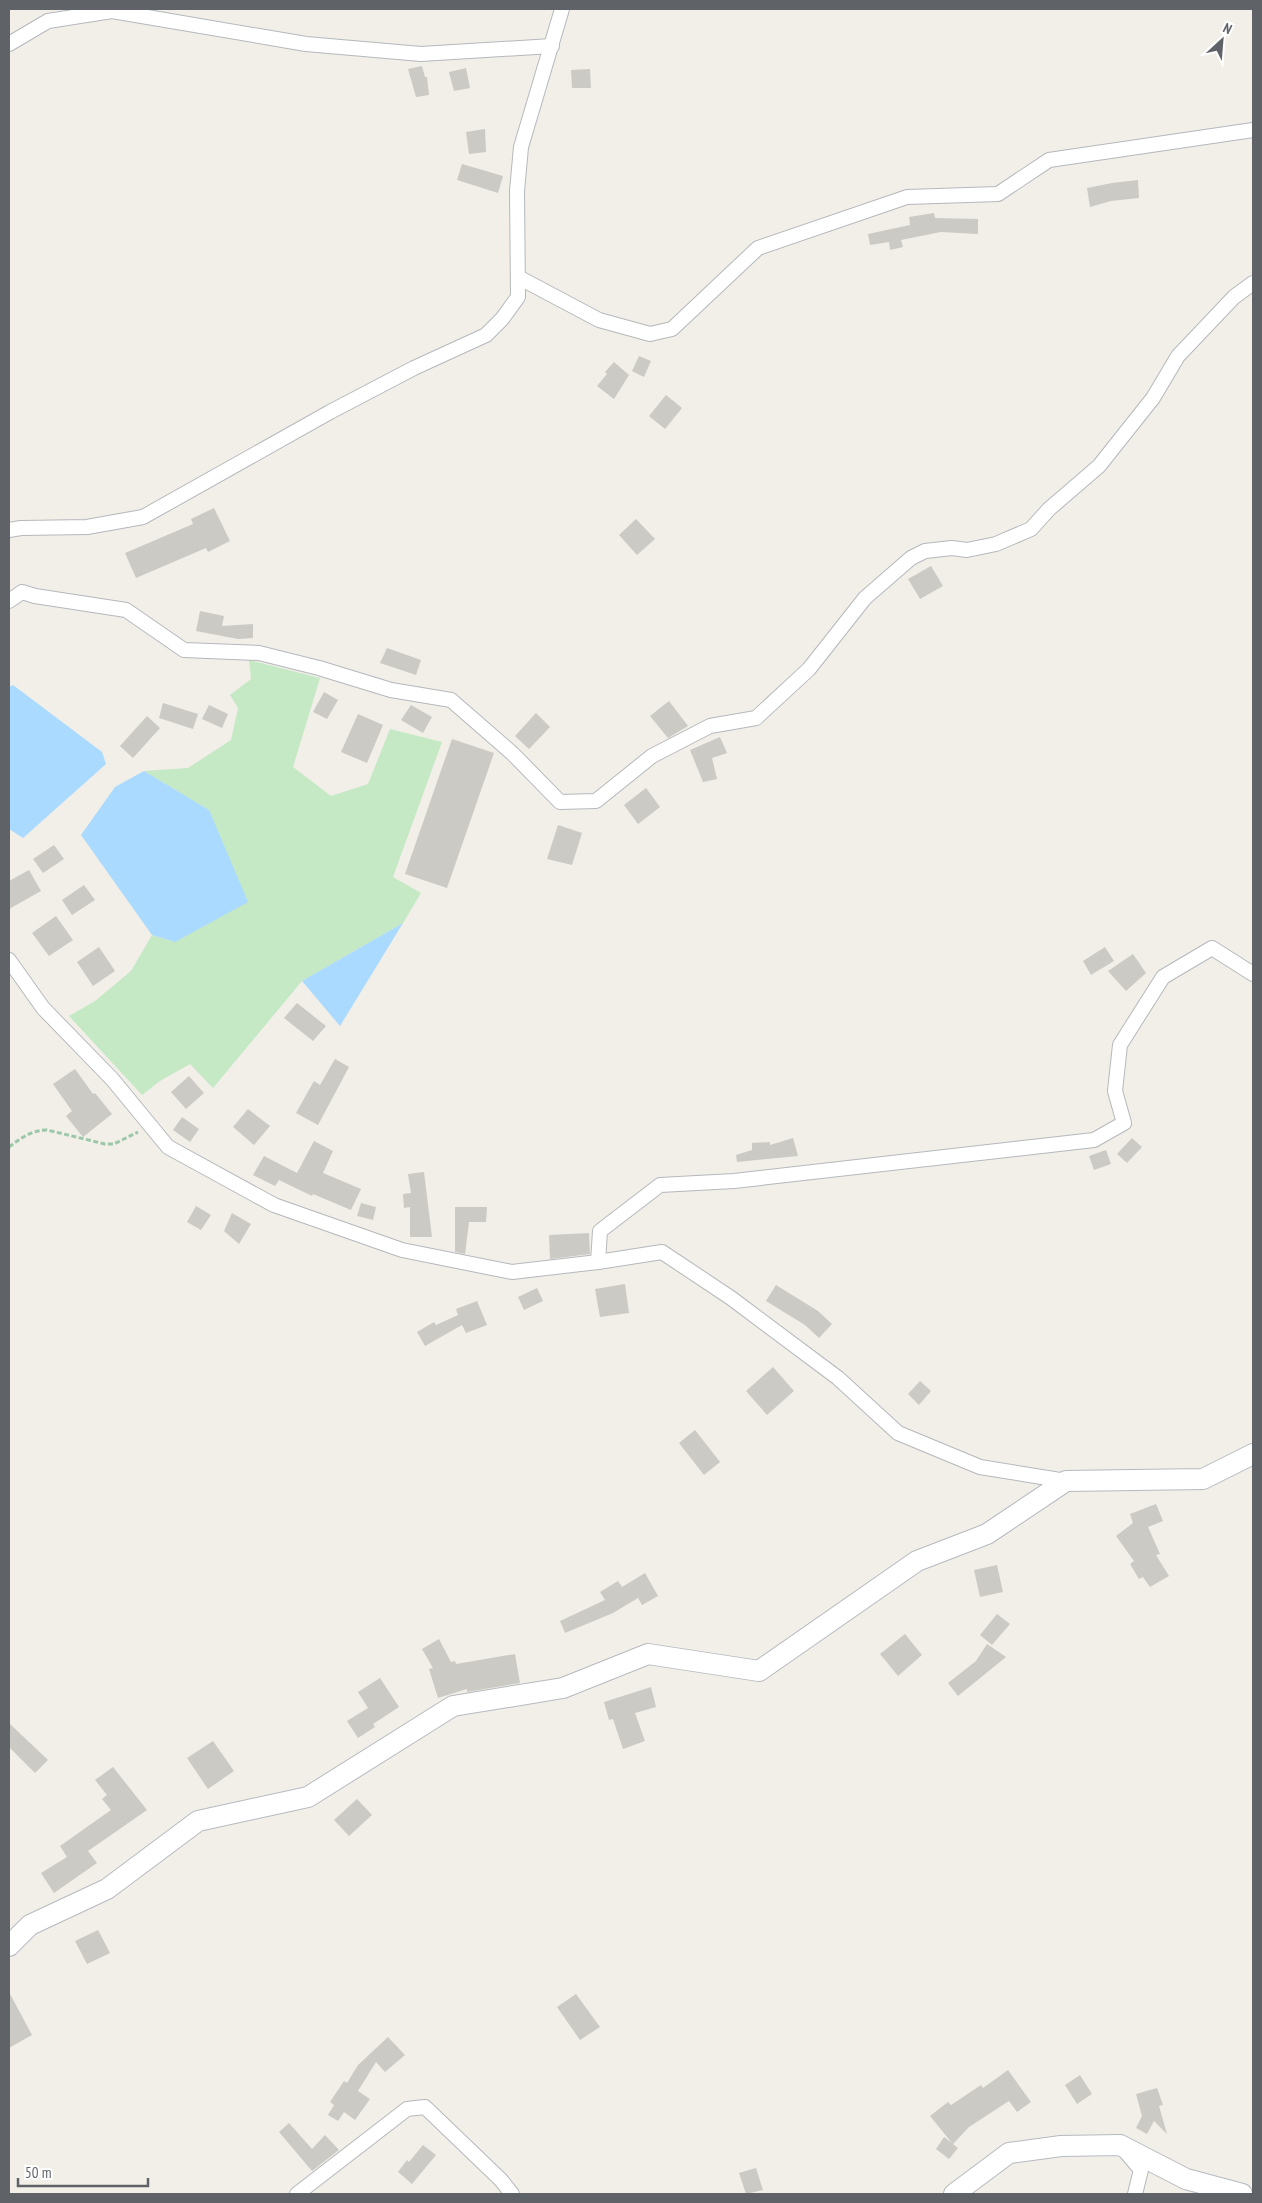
<svg xmlns="http://www.w3.org/2000/svg" width="1262" height="2203" viewBox="0 0 1262 2203" font-family="'PT Sans Narrow',sans-serif">
<rect width="100%" height="100%" fill="#f1efe8"/>
<polygon fill="#c5e8c5" points="249,660 320,678 293,767 331,796 368,784 390,729 442,742 393,877 421,893 403,923 302,981 213,1088 190,1064 160,1081 142,1095 69,1016 95,1001 131,971 152,935 175,942 209,810 144,771 188,768 231,740 238,708 230,695 251,679"/>
<g fill="#aadaff">
<polygon points="13,685 102,752 106,764 23,838 9,829 9,687"/>
<polygon points="144,771 209,810 248,902 175,942 152,935 81,835 115,787"/>
<polygon points="403,923 340,1026 302,981"/>
</g>
<g fill="#cccac5">
<polygon points="422,66 425,77 427,77 429,95 416,97 408,69"/>
<polygon points="466,68 470,88 454,91 449,72"/>
<polygon points="590,69 591,88 572,88 571,70"/>
<polygon points="485,129 486,152 469,154 466,132"/>
<polygon points="462,164 503,176 498,193 457,180"/>
<polygon points="1138,180 1139,198 1111,201 1090,207 1087,188 1112,183"/>
<polygon points="934,213 935,218 978,219 978,234 941,232 901,240 903,247 890,250 889,242 870,245 868,234 910,225 909,217"/>
<polygon points="639,356 651,361 644,377 632,371"/>
<polygon points="614,362 629,375 614,399 597,386 607,374 605,372"/>
<polygon points="666,395 682,408 665,429 649,416"/>
<polygon points="214,508 230,541 208,552 206,548 136,578 125,553 193,524 191,519"/>
<polygon points="636,519 655,539 637,555 619,535"/>
<polygon points="931,566 943,586 920,599 908,579"/>
<polygon points="200,611 224,616 222,626 253,624 253,638 238,639 196,631"/>
<polygon points="387,648 421,660 416,675 380,663"/>
<polygon points="324,692 338,700 327,719 313,712"/>
<polygon points="669,701 688,726 668,738 650,716"/>
<polygon points="163,703 198,714 193,729 159,718"/>
<polygon points="209,705 228,714 222,728 202,719"/>
<polygon points="411,705 432,717 423,733 401,720"/>
<polygon points="536,713 550,727 529,749 515,736"/>
<polygon points="358,714 383,725 367,763 341,752"/>
<polygon points="147,716 160,728 133,758 120,746"/>
<polygon points="720,737 727,753 712,758 717,779 703,782 690,750"/>
<polygon points="452,739 494,753 447,888 405,874"/>
<polygon points="646,788 660,807 638,824 624,805"/>
<polygon points="558,825 582,833 572,865 547,859"/>
<polygon points="54,845 64,859 43,873 33,859"/>
<polygon points="29,870 41,891 9,909 9,881"/>
<polygon points="84,885 95,900 72,915 62,900"/>
<polygon points="56,916 73,940 49,956 32,933"/>
<polygon points="99,947 115,971 93,986 77,962"/>
<polygon points="1105,947 1114,961 1091,975 1083,961"/>
<polygon points="1133,954 1146,973 1126,991 1108,971"/>
<polygon points="297,1003 326,1026 313,1041 284,1018"/>
<polygon points="335,1059 349,1067 318,1125 296,1113 314,1081 320,1085"/>
<polygon points="75,1069 93,1094 95,1093 112,1114 83,1137 66,1116 72,1111 53,1084"/>
<polygon points="189,1076 204,1093 186,1109 171,1092"/>
<polygon points="248,1109 270,1126 254,1145 233,1127"/>
<polygon points="182,1117 199,1129 190,1142 173,1130"/>
<polygon points="793,1138 798,1156 737,1162 736,1155 752,1150 752,1143 770,1142 770,1145"/>
<polygon points="1132,1138 1142,1147 1127,1163 1117,1154"/>
<polygon points="314,1141 333,1151 323,1173 361,1189 351,1210 313,1194 312,1196 279,1180 275,1186 253,1175 264,1156 297,1173"/>
<polygon points="1106,1150 1111,1164 1094,1170 1089,1156"/>
<polygon points="424,1172 432,1237 410,1237 410,1207 404,1208 403,1194 411,1193 408,1174"/>
<polygon points="361,1203 376,1207 373,1220 357,1216"/>
<polygon points="196,1206 211,1215 201,1230 187,1222"/>
<polygon points="455,1207 487,1207 486,1222 469,1222 465,1254 455,1252"/>
<polygon points="232,1213 251,1224 239,1244 224,1231"/>
<polygon points="589,1233 590,1254 550,1259 549,1235"/>
<polygon points="625,1284 629,1313 600,1317 595,1289"/>
<polygon points="776,1285 818,1311 832,1324 819,1338 805,1325 766,1301"/>
<polygon points="537,1288 543,1301 524,1310 518,1297"/>
<polygon points="477,1301 487,1325 466,1333 462,1325 425,1346 417,1332 434,1322 436,1325 458,1315 456,1309"/>
<polygon points="773,1367 794,1391 767,1415 746,1391"/>
<polygon points="920,1381 931,1391 919,1405 908,1394"/>
<polygon points="695,1430 720,1462 704,1475 679,1443"/>
<polygon points="1156,1504 1163,1521 1148,1527 1160,1554 1156,1555 1169,1576 1150,1587 1143,1577 1139,1579 1130,1564 1134,1561 1116,1536 1133,1523 1130,1514"/>
<polygon points="997,1565 1003,1592 980,1597 974,1570"/>
<polygon points="645,1573 658,1596 642,1605 638,1598 613,1613 565,1633 560,1621 605,1600 600,1592 618,1581 622,1587"/>
<polygon points="997,1614 1010,1624 992,1645 980,1635"/>
<polygon points="905,1634 922,1655 898,1676 880,1654"/>
<polygon points="439,1639 451,1662 455,1661 456,1664 515,1654 520,1683 467,1692 467,1689 438,1698 429,1669 433,1668 422,1649"/>
<polygon points="987,1644 1006,1657 958,1696 948,1683 976,1661"/>
<polygon points="380,1678 399,1707 373,1724 375,1727 358,1738 347,1721 368,1708 358,1692"/>
<polygon points="651,1687 656,1707 635,1713 645,1741 623,1749 613,1719 609,1720 604,1702"/>
<polygon points="9,1723 48,1760 35,1773 9,1747"/>
<polygon points="213,1741 234,1771 208,1789 187,1758"/>
<polygon points="113,1767 147,1810 88,1851 97,1863 54,1893 41,1873 67,1857 60,1846 111,1810 102,1799 107,1795 95,1780"/>
<polygon points="357,1799 372,1815 349,1836 334,1820"/>
<polygon points="98,1930 110,1953 87,1964 75,1941"/>
<polygon points="9,1992 32,2035 9,2048"/>
<polygon points="576,1994 600,2027 580,2040 557,2007"/>
<polygon points="388,2037 405,2055 385,2072 376,2062 358,2091 370,2099 355,2120 344,2112 338,2121 328,2115 334,2105 330,2102 344,2081 347,2083 358,2065"/>
<polygon points="1008,2070 1031,2102 1017,2112 1009,2101 969,2127 953,2144 958,2148 949,2159 936,2149 944,2137 952,2143 930,2116 948,2102 951,2105 981,2085 983,2088"/>
<polygon points="1080,2075 1092,2094 1077,2104 1065,2085"/>
<polygon points="1157,2088 1163,2105 1159,2106 1167,2134 1154,2121 1147,2134 1136,2128 1142,2116 1136,2094"/>
<polygon points="289,2123 312,2149 325,2135 339,2150 312,2171 279,2132"/>
<polygon points="423,2145 436,2155 412,2184 398,2172 407,2160 409,2162"/>
<polygon points="756,2168 763,2190 746,2194 739,2173"/>
</g>
<g fill="none" stroke-linecap="round" stroke-linejoin="round">
<g stroke="#b5b8bc" stroke-width="16">
<g id="street">
<polyline points="9,44 48,21 112,11 306,44 421,54 552,46"/>
<polyline points="518,277 599,320 650,334 672,329 758,248 907,197 998,194 1049,160 1253,130"/>
<polyline points="9,530 21,528 87,527 143,517 330,412 414,368 486,335 502,319 518,297 517,191 521,147 562,9"/>
<polyline points="9,601 22,592 35,596 126,610 184,650 259,653 319,668 391,690 451,700 513,754 560,802 596,801 652,756 710,726 756,718 809,669 865,598 911,558 925,551 952,548 967,550 996,544 1031,529 1049,509 1099,466 1153,398 1178,356 1234,297 1253,283"/>
<polyline points="9,960 43,1008 112,1079 168,1147 274,1205 402,1250 512,1272 598,1262 662,1252 731,1298 838,1378 898,1433 980,1467 1066,1481"/>
<polyline points="598,1262 600,1231 660,1185 734,1181 1094,1140 1124,1123 1115,1091 1120,1045 1163,977 1212,948 1253,974"/>
<polyline points="1125,2151 1141,2170 1135,2194"/>
<polyline points="297,2194 407,2109 425,2107 501,2180 512,2194"/>
</g>
</g>
<g stroke="#b6babf" stroke-width="22">
<g id="secondary">
<polyline points="9,1946 30,1925 107,1889 198,1821 308,1797 453,1706 563,1688 648,1654 759,1671 917,1561 987,1534 1066,1481 1203,1479 1253,1454"/>
<polyline points="954,2194 1009,2153 1061,2146 1120,2145 1186,2179 1242,2194"/>
</g>
</g>
<path stroke="#9cc7a9" stroke-width="3" stroke-dasharray="5 2.5" stroke-linecap="butt" d="M9,1147c12,-9 23,-17 38,-17l58,14h9l24,-12"/>
<use href="#street" stroke="#fff" stroke-width="14"/>
<use href="#secondary" stroke="#fff" stroke-width="20"/>
</g>
<rect width="1262" height="2203" fill="none" stroke="#5f6368" stroke-width="20"/>
<g transform="translate(1222 40) rotate(26)" stroke="#ffffff" stroke-width="4" paint-order="stroke">
<path d="M0-4L9 19L0 12L-9 19Z" fill="#5f6368"/>
<text y="-8" font-size="14" font-weight="bold" text-anchor="middle" fill="#5f6368">N</text>
</g>
<path d="M18 2178v8h130v-8" fill="none" stroke="#5f6368" stroke-width="2.5"/>
<text x="25" y="2178" font-size="15" fill="#5f6368" stroke="#ffffff" stroke-width="4" paint-order="stroke">50 m</text>
</svg>
